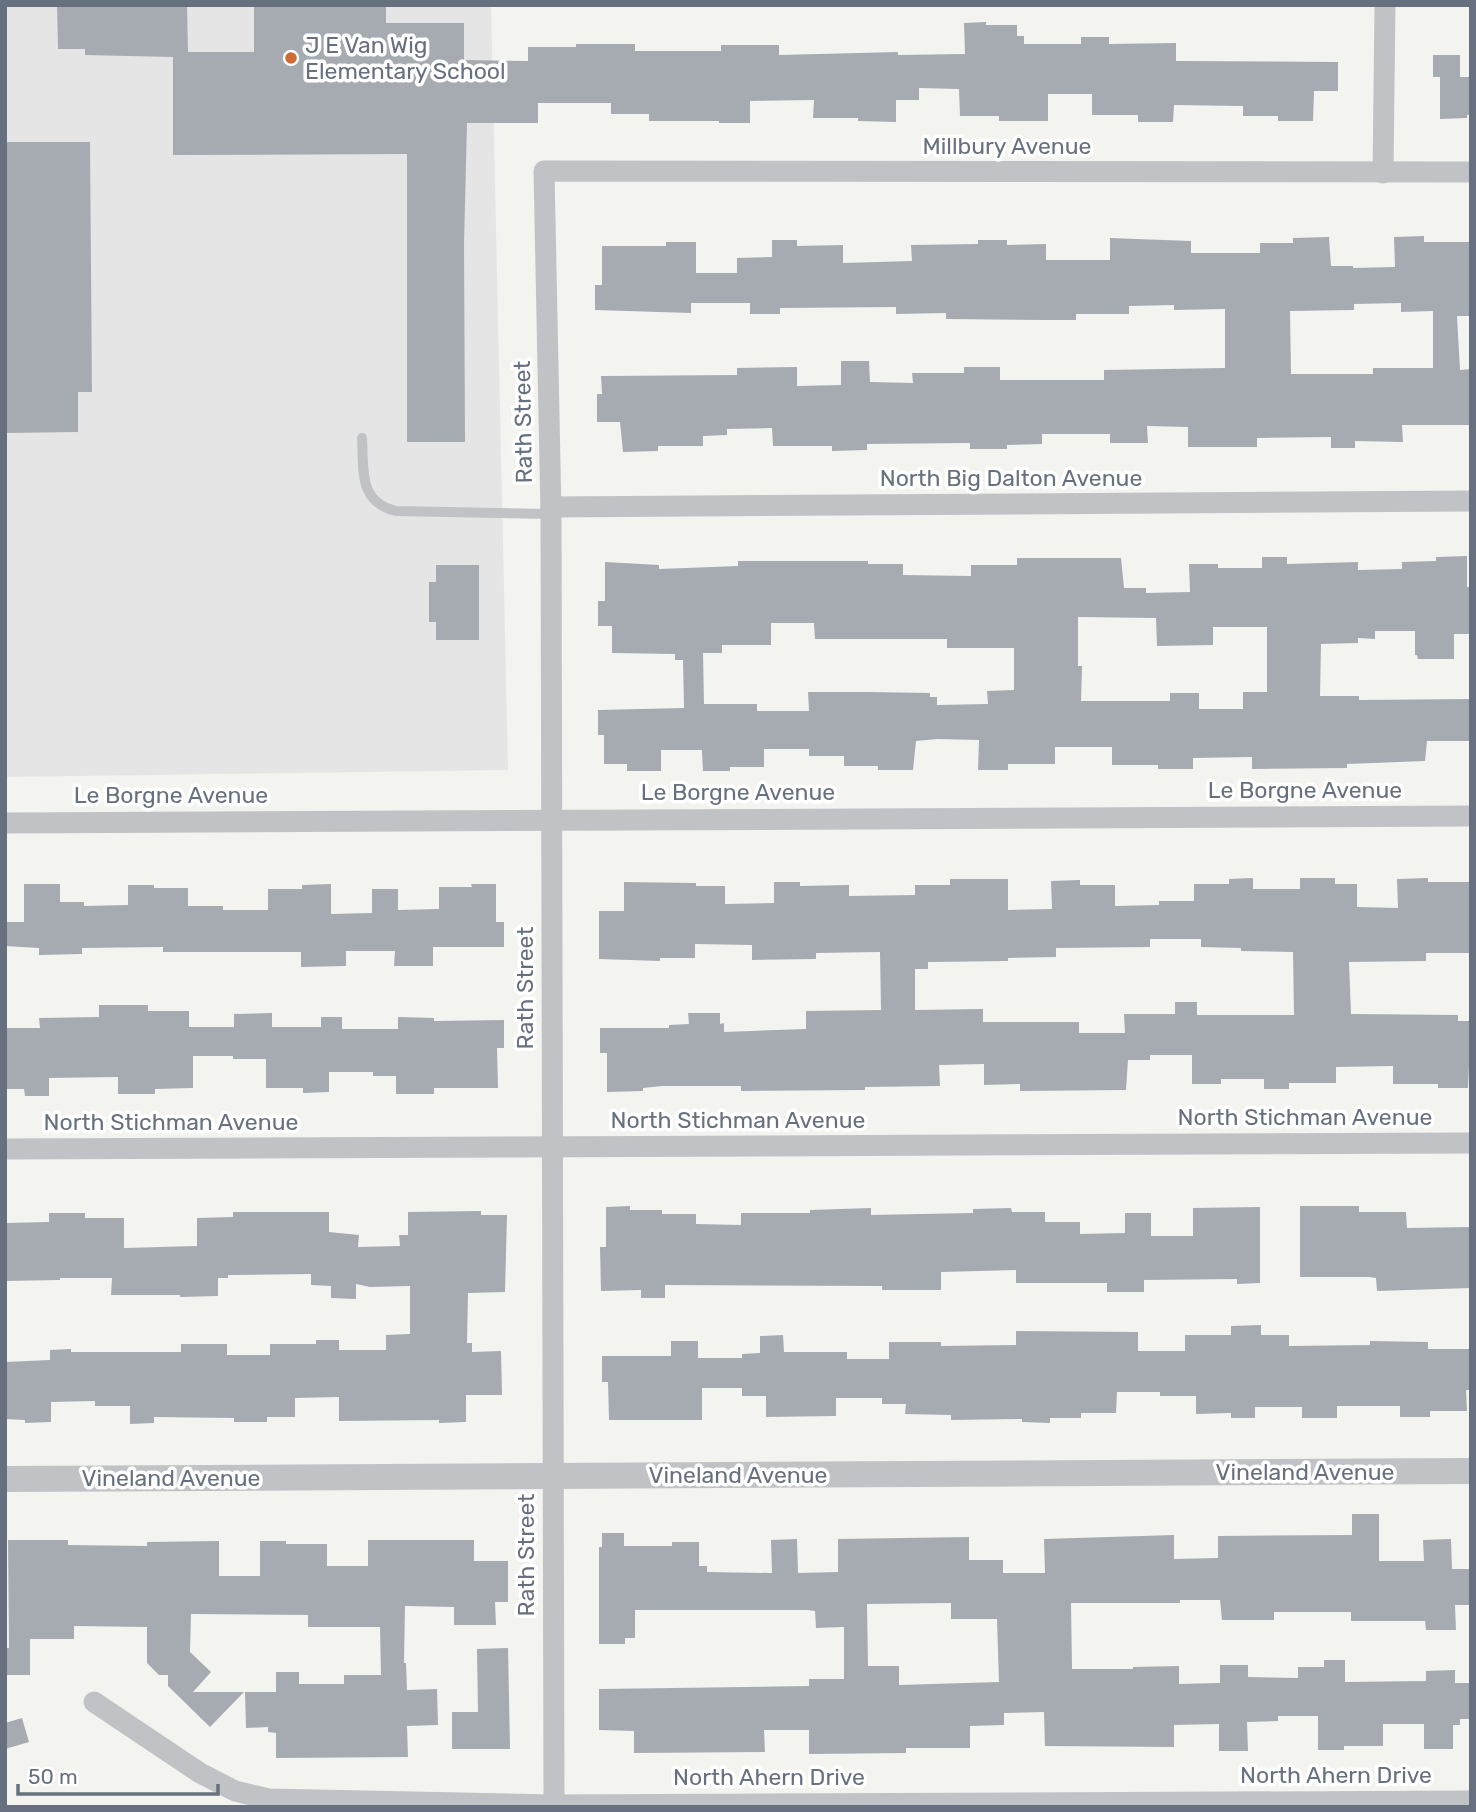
<svg xmlns="http://www.w3.org/2000/svg" width="1476" height="1812" viewBox="0 0 1476 1812" font-family="Rubik,sans-serif">
<rect width="100%" height="100%" fill="#f3f4f0"/>
<polygon fill="#e4e5e4" points="5,5 491,5 508,770 5,777"/>
<g fill="#a6abb2" fill-rule="evenodd">
<polygon points="57,5 187,5 188,52 254,52 254,5 386,5 386,23 464,23 464,60 528,61 528,47 576,47 576,44 635,44 635,51 721,51 721,45 779,45 779,55 898,52 898,55 965,54 964,23 986,22 986,25 1017,25 1017,36 1024,36 1024,44 1081,44 1081,37 1109,37 1109,44 1176,43 1176,61 1338,62 1338,91 1314,91 1313,121 1278,121 1278,116 1243,116 1243,106 1174,105 1173,122 1138,122 1138,115 1092,115 1092,94 1048,94 1048,121 999,121 999,116 960,116 959,89 919,88 919,100 896,100 896,122 858,121 858,118 813,118 814,100 750,101 750,123 719,123 719,121 649,121 649,114 611,114 611,103 538,103 538,123 467,123 464,244 465,442 407,442 407,154 173,155 173,57 85,55 85,49 58,49"/>
<polygon points="1433,55 1460,55 1460,77 1471,77 1471,115 1467,115 1467,118 1440,119 1440,77 1433,77"/>
<polygon points="5,142 90,142 92,392 78,392 78,432 5,433"/>
<path d="M1424,236v6h46l1,74h-14l3,54 11,-1v56h-69l1,17 -48,-1v7h-24v-11l-74,1v9h-69v-20l-41,-1 1,17h-38v-9h-68v10l-35,1v4h-37v-6l-103,1v6l-35,1v-5h-59l-1,-18 -45,1v6l-24,1v10h-45v5l-35,1 -3,-30h-23v-28h5l-1,-18 136,-1v-7l60,-1v19l44,-1v-24h28l1,21 43,1 -1,-10h52v-6h36v13h104v-10l121,-2v-59l-51,1v-5l-45,1v8h-53v6h-33l-97,-1v-6l-50,1v-7l-116,1v6h-30v-11h-59v10l-96,-3v-25h7v-39h64v-4h30v31h41v-15l35,-1v-17h25v6l46,-1v18l69,-2 -1,-16 67,-1v-4h29v5l39,-1v16h64v-22l81,3v12h69v-10h33v-5l36,-1 2,29h22v2l42,-1 -1,-30zM1401,303v9l32,-1v57h-60v6h-82l-1,-63 64,-1v-6z"/>
<path d="M1467,556v31h4v47h-17v25h-36l-1,-4h-2v-24h-40v8l-17,-1v5l-37,1 -1,52h39v4l112,-1v42h-44l-2,20 -78,3v4l-95,1v-12l-59,1v11h-35v-4h-46v-18h-57v17h-47v6h-30l1,-30 -42,-1 -21,2 -3,29h-35v-4h-34v-10h-35v-7h-45v18h-34v4h-27l-1,-21h-41v21h-34v-7h-23v-29h-6v-25l86,-2 -1,-48h-8v-6l-63,-1v-27h-14v-25h7v-39l54,3v4l79,-3v-5h130v3h35v11l68,1v-11h46v-7h104l3,30h22v5l44,-1 -1,-28h29v4h44v-11h25v7l71,-2v8l44,-1v-7l34,-1v-4zM1078,617l78,1 1,28 56,-1v-18h54v65h-24v17h-44v-16h-29v8h-89l1,-35h-4zM771,623h43l1,16h132v9h67v42l-27,1 1,13 -51,1v-8h-7v-4l-62,-1h-60l1,19h-52v-7h-53l-1,-51h19v-8h49z"/>
<polygon points="436,565 479,565 479,640 436,640 436,622 429,622 429,582 436,582"/>
<path d="M1253,878v11h47v-11h35v6h22v23l41,1 -1,-29 31,-1v4h43v71h-45v8l-77,1 2,52 107,1v6h13l-3,67h-30v-4h-45v-18l-57,1v16h-47v6h-25v-10h-43v5h-29v-29h-42v5h-22l-2,30 -106,1v-7l-36,1v-21l-45,1 1,21 -75,1v3l-124,1v-5h-79l-19,2v3l-36,1v-39h-7v-25h69v-3l20,-1 -1,-11h32v11l4,-1v9l82,-3v-18l75,-1 -1,-58 -64,1v6l-64,1v-15l-57,-1v14h-35v3l-61,-2v-48h25v-29l72,1v3h29v18l49,-1v-21h26v4l49,-1v11l66,-1v-10h35v-6h58v31l44,-1 -1,-28 29,-1v5h35v21l44,-1v-4h35v-17h35v-5zM1150,939h51v8l40,1v3l52,1 1,63h-97v-13h-22v12h-51l1,19h-46v-11h-96v-13l-68,1v-41h13v-7l80,-1v-3l48,-1v-9l94,-1z"/>
<polygon points="24,884 60,884 60,902 84,902 84,906 128,905 128,885 154,885 154,888 188,888 188,906 223,906 223,910 268,910 268,889 302,889 302,885 331,884 331,914 372,913 372,889 398,889 398,910 439,909 439,887 472,887 471,884 496,884 496,922 504,922 504,947 433,947 433,966 394,966 395,951 346,951 346,966 301,967 301,952 163,952 163,947 82,948 82,954 39,955 39,948 5,946 5,922 24,922"/>
<polygon points="99,1005 148,1005 148,1011 189,1011 189,1027 234,1027 234,1014 272,1013 272,1027 321,1027 321,1017 342,1017 342,1029 398,1029 398,1017 434,1018 434,1021 504,1020 504,1048 497,1048 498,1088 434,1088 434,1094 396,1094 396,1076 373,1076 373,1072 329,1072 329,1092 303,1093 303,1088 266,1088 266,1059 233,1059 233,1056 193,1056 193,1088 155,1089 155,1094 118,1094 118,1077 49,1078 49,1096 25,1096 24,1089 5,1089 5,1028 40,1028 39,1018 99,1017"/>
<polygon points="630,1206 630,1210 662,1210 662,1214 696,1214 696,1224 741,1225 741,1213 810,1213 810,1210 871,1208 871,1215 973,1213 973,1209 1011,1208 1012,1212 1045,1212 1045,1222 1080,1222 1080,1234 1125,1233 1125,1213 1151,1213 1151,1236 1193,1236 1193,1208 1260,1207 1260,1283 1237,1284 1237,1279 1144,1280 1144,1292 1107,1292 1107,1283 1016,1283 1016,1270 941,1272 941,1290 882,1290 882,1286 665,1285 665,1298 641,1298 641,1290 601,1291 600,1247 606,1247 606,1207"/>
<polygon points="1300,1206 1359,1206 1359,1212 1406,1212 1407,1228 1471,1227 1471,1288 1377,1291 1376,1278 1369,1277 1300,1277"/>
<polygon points="481,1211 481,1215 507,1215 505,1292 468,1293 467,1343 472,1343 472,1352 501,1351 502,1395 466,1395 466,1422 439,1423 439,1420 339,1421 339,1397 295,1398 295,1417 267,1417 267,1422 234,1422 234,1418 154,1417 154,1423 130,1424 130,1406 95,1406 95,1401 51,1402 51,1422 25,1423 25,1420 5,1419 5,1362 50,1360 50,1350 71,1349 71,1352 181,1352 181,1344 227,1344 227,1355 270,1355 270,1344 316,1344 316,1340 339,1340 339,1350 386,1350 386,1335 410,1334 410,1286 370,1287 356,1284 356,1299 331,1298 331,1286 311,1285 311,1274 228,1275 228,1278 218,1278 218,1296 180,1297 180,1295 111,1295 112,1278 60,1278 60,1280 5,1281 5,1223 49,1222 49,1213 85,1213 85,1218 124,1218 124,1248 197,1246 197,1218 233,1217 233,1212 329,1212 329,1232 359,1235 358,1247 400,1246 399,1235 408,1235 408,1212"/>
<polygon points="1261,1325 1261,1335 1289,1335 1289,1346 1370,1345 1370,1341 1428,1342 1428,1349 1471,1349 1471,1390 1466,1390 1467,1411 1430,1411 1430,1417 1400,1417 1400,1406 1337,1406 1337,1418 1302,1418 1302,1407 1255,1407 1255,1418 1231,1418 1231,1413 1196,1414 1196,1396 1160,1396 1160,1392 1117,1392 1116,1413 1081,1413 1081,1418 1050,1418 1050,1423 1022,1422 1022,1419 951,1420 951,1415 905,1414 906,1404 882,1404 882,1398 836,1398 836,1416 766,1417 766,1396 742,1396 742,1388 702,1388 702,1420 609,1420 608,1382 602,1382 602,1356 671,1356 671,1341 698,1341 698,1358 742,1358 742,1354 760,1353 760,1336 783,1335 784,1352 847,1352 847,1359 889,1359 889,1342 941,1342 941,1346 1016,1345 1016,1331 1138,1332 1138,1351 1185,1351 1185,1335 1231,1335 1231,1326"/>
<path d="M1352,1514h27v47h45l-1,-21 28,-1 1,30h19v36h-16l1,25h-30l-1,-9h-74v-9h-77v8h-52l-2,-20h-40v3h-109l1,66h61v-2l46,-1v18l41,-1v-18h28v12l50,1v-11h26v-7h21v22l81,-1v-10l29,-1v13h16v36h-11v6h-7v24h-29v-25h-41v22h-39v4h-26v-34h-40v5l-31,1 1,29h-29v-27l-45,1v22l-129,-1 -1,-34 -40,1v12l-34,1v22h-64v5l-97,1v-24h-45l1,22 -131,1v-22l-35,-1v-41l210,-3v-7h35v-52l-28,1 -1,-17 -7,-1h-173v28h-10v6h-26v-97h3v-14h22v13h48v-4h27v24h8v6l65,1 -1,-33 26,-1 1,34 40,-1v-33l131,-2v23h34v13h42l-1,-34 130,-4v24l44,-1v-22l134,-1zM951,1603v16h46l2,63 -100,3v-19h-31l-1,-62z"/>
<polygon points="8,1540 68,1540 68,1545 147,1546 147,1542 219,1541 219,1576 260,1576 260,1541 286,1541 286,1544 327,1544 327,1566 368,1566 368,1540 474,1540 474,1561 508,1561 508,1602 495,1602 496,1625 454,1625 454,1607 405,1606 404,1663 406,1663 407,1690 437,1689 438,1725 407,1726 408,1757 276,1758 276,1733 268,1732 268,1727 246,1728 245,1692 276,1692 276,1672 299,1672 299,1684 344,1684 344,1675 381,1675 380,1627 308,1627 308,1615 191,1614 190,1652 211,1672 193,1692 244,1692 210,1727 168,1686 168,1675 159,1675 147,1663 147,1627 74,1626 74,1639 30,1639 30,1675 5,1675 5,1648 9,1648"/>
<polygon points="508,1648 510,1749 452,1749 452,1712 478,1712 477,1649"/>
<polygon points="22,1718 29,1742 5,1749 5,1723"/>
</g>
<g fill="none" stroke-linecap="round" stroke-linejoin="round">
<path stroke="#c0c2c5" stroke-width="10" d="M362,438c2,32 -4,64 34,73l155,3"/>
<g stroke="#c0c2c5" stroke-width="21">
<polyline points="1383,173 1385,5"/>
<polyline points="551,507 1471,501"/>
<polyline points="5,823 1471,816"/>
<polyline points="5,1149 1471,1143"/>
<polyline points="94,1702 200,1773 235,1791 269,1799 554,1805 1471,1801"/>
<polyline points="554,1807 551,514 544,171 1471,172"/>
</g>
<polyline stroke="#c0c2c5" stroke-width="26" points="5,1479 1471,1471"/>
</g>
<circle fill="#cf6c35" stroke="#fff" stroke-width="2.5" cx="291" cy="58" r="7"/>
<g text-anchor="middle" dominant-baseline="central" stroke-width="7" stroke-linejoin="round" paint-order="stroke">
<g font-size="23" fill="#66707e" stroke="#fff" text-anchor="start">
<text x="305" y="45">J E Van Wig<tspan x="305" dy="26">Elementary School</tspan></text>
</g>
<g font-size="23" fill="#66707e" stroke="#fff">
<text x="1007" y="146">Millbury Avenue</text>
<text transform="translate(523 422) rotate(-91)">Rath Street</text>
<text x="1011" y="478">North Big Dalton Avenue</text>
<text x="1305" y="790">Le Borgne Avenue</text>
<text x="738" y="792">Le Borgne Avenue</text>
<text x="171" y="795">Le Borgne Avenue</text>
<text transform="translate(525 988) rotate(-90)">Rath Street</text>
<text x="1305" y="1117">North Stichman Avenue</text>
<text x="738" y="1120">North Stichman Avenue</text>
<text x="171" y="1122">North Stichman Avenue</text>
<text x="1305" y="1472">Vineland Avenue</text>
<text x="738" y="1475">Vineland Avenue</text>
<text x="171" y="1478">Vineland Avenue</text>
<text transform="translate(526 1555) rotate(-90)">Rath Street</text>
<text x="1336" y="1775">North Ahern Drive</text>
<text x="769" y="1777">North Ahern Drive</text>
</g>
</g>
<rect width="1476" height="1812" fill="none" stroke="#66707e" stroke-width="14"/>
<path d="M18 1784v10h200v-10" fill="none" stroke="#66707e" stroke-width="3.5"/>
<text x="28" y="1784" font-size="21" fill="#66707e" stroke="#ffffff" stroke-width="5" paint-order="stroke">50 m</text>
</svg>
